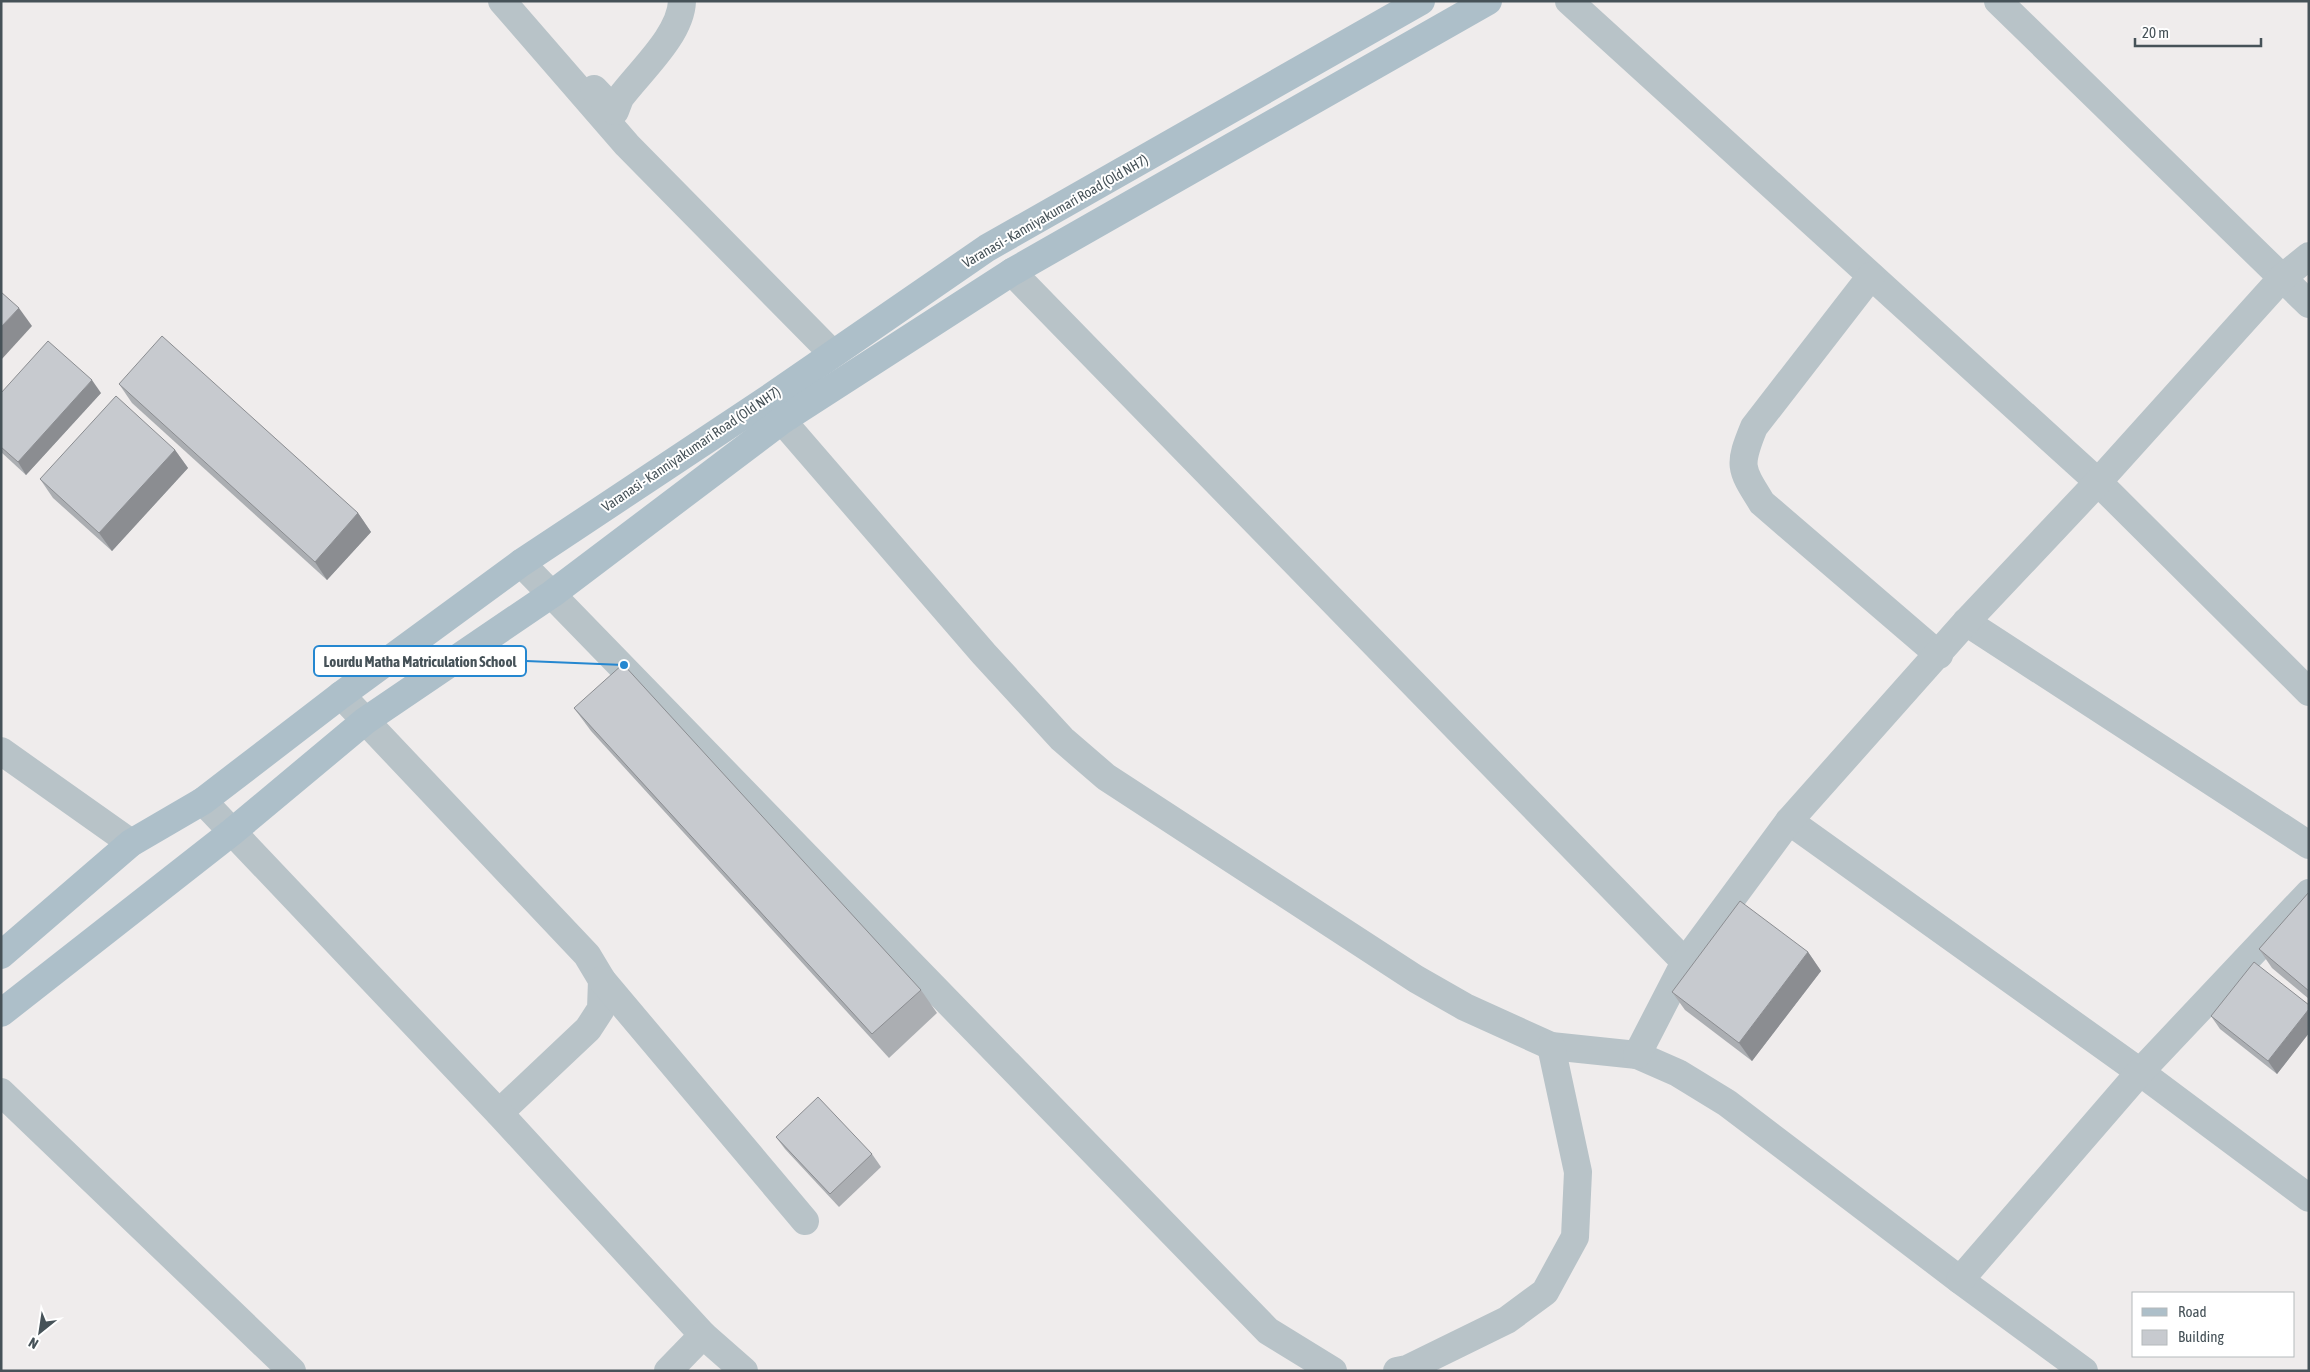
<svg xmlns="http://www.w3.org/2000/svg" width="2310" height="1372" viewBox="0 0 2310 1372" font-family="'Asap Condensed',sans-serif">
<rect width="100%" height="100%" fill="#efecec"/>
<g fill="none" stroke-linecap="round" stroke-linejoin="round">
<g stroke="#b8c3c8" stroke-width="28">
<polyline points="502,1 627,145 832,353"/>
<polyline points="1569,1 2098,482 2309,692"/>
<polyline points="1998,1 2309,304"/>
<path d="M594,89l21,22 5,-13c20,-27 61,-63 62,-97"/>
<polyline points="1012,272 1685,962"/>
<path d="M1871,276l-117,151c-16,39 -14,41 8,76l177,152"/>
<polyline points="766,402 984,654 1062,739 1106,777 1416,979 1465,1007 1551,1046 1637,1055 1678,1073 1727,1103 1960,1280 2084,1371"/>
<polyline points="521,563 1268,1331 1333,1371"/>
<polyline points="1966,622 2309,845"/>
<polyline points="341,695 587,955 602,980 601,1009 588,1029 499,1113"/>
<polyline points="203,801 499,1113 703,1335"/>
<polyline points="1789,821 2140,1072 2309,1198"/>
<polyline points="602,980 805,1221"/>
<polyline points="1637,1055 1685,962 1789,821 1966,622 2098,482 2282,278 2309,256"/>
<polyline points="1,1092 292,1371"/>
<polyline points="1960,1280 2140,1072 2309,893"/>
<polyline points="668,1371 703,1335 744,1371"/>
<polyline points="1397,1371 1407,1369 1507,1320 1545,1292 1575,1237 1578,1172 1551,1046"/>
</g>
<polyline stroke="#b8c3c8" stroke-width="28" points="1,751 131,843"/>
<g stroke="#adbfc9" stroke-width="28">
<polyline points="1,955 131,843 203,801 341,695 521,563 765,401 987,248 1421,1"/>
<polyline points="1,1013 232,832 365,721 552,594 781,421 1012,272 1488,1"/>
</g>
</g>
<g fill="#abaeb2">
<polygon points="119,384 358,513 371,532 327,580 132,403"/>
<polygon points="1,393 101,393 26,475 1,452"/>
<polygon points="175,450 188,468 112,551 53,498 40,479"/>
<polygon points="574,708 921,990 937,1013 889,1058 591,731"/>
<polygon points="2309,892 2309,999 2272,968 2259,949"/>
<polygon points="1808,952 1821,971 1752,1061 1685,1010 1672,992"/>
<polygon points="2309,1005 2309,1033 2277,1074 2220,1029 2211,1016"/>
<polygon points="776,1137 872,1154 881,1167 839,1207 785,1149"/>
</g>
<g fill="#8b8d91">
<polygon points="19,308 32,326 1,360 1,327"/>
<polygon points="92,380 101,393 26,475 18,462"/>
<polygon points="175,450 188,468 112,551 99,533"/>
<polygon points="358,513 371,532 327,580 315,562"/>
<polygon points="1808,952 1821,971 1752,1061 1739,1043"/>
<polygon points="2309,1009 2309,1033 2277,1074 2268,1061"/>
</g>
<g fill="#c7cacf" stroke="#8b8d91">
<polygon points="1,292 19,308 1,327"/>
<polygon points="162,336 358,513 315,562 119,384"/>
<polygon points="48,341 92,380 18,462 1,447 1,393"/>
<polygon points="116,396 175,450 99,533 40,479"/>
<polygon points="623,664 921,990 872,1034 574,708"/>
<polygon points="2309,892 2309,991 2259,949"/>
<polygon points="1740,901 1808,952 1739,1043 1672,992"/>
<polygon points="2254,962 2309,1005 2309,1009 2268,1061 2211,1016"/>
<polygon points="818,1097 872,1154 830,1194 776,1137"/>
</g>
<g text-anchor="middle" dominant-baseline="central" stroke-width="4" stroke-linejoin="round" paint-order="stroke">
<g font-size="14" fill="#465258" stroke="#fff">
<text transform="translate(1055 211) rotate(-30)">Varanasi - Kanniyakumari Road (Old NH7)</text>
<text transform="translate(691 449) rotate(-34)">Varanasi - Kanniyakumari Road (Old NH7)</text>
</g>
</g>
<path fill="none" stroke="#2587d0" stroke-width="2" d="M624 665L526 661"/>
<circle fill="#2587d0" stroke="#fff" stroke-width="2" cx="624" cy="665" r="5"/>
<rect fill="#fff" stroke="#2587d0" stroke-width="2" x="314" y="646" width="212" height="30" rx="5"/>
<g font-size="15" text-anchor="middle" font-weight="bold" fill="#465258">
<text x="420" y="667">Lourdu Matha Matriculation School</text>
</g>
<rect width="2310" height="1372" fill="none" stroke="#465258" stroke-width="5"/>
<rect x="2132" y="1292" width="162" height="65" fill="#ffffff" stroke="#b5babc"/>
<rect x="2142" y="1308" width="25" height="8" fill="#adbfc9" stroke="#b5babc"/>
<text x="2178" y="1317" font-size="15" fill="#465258">Road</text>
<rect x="2142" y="1330" width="25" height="15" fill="#c7cacf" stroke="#b5babc"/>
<text x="2178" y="1342" font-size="15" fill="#465258">Building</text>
<g transform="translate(40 1332) rotate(210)" stroke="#ffffff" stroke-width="4" paint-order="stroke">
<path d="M0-4L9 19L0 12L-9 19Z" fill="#465258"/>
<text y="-8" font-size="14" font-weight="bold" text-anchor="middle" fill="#465258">N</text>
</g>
<path d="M2135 38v8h126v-8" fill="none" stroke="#465258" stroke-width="2.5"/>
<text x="2142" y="38" font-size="15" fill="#465258" stroke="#ffffff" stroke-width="4" paint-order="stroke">20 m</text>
</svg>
